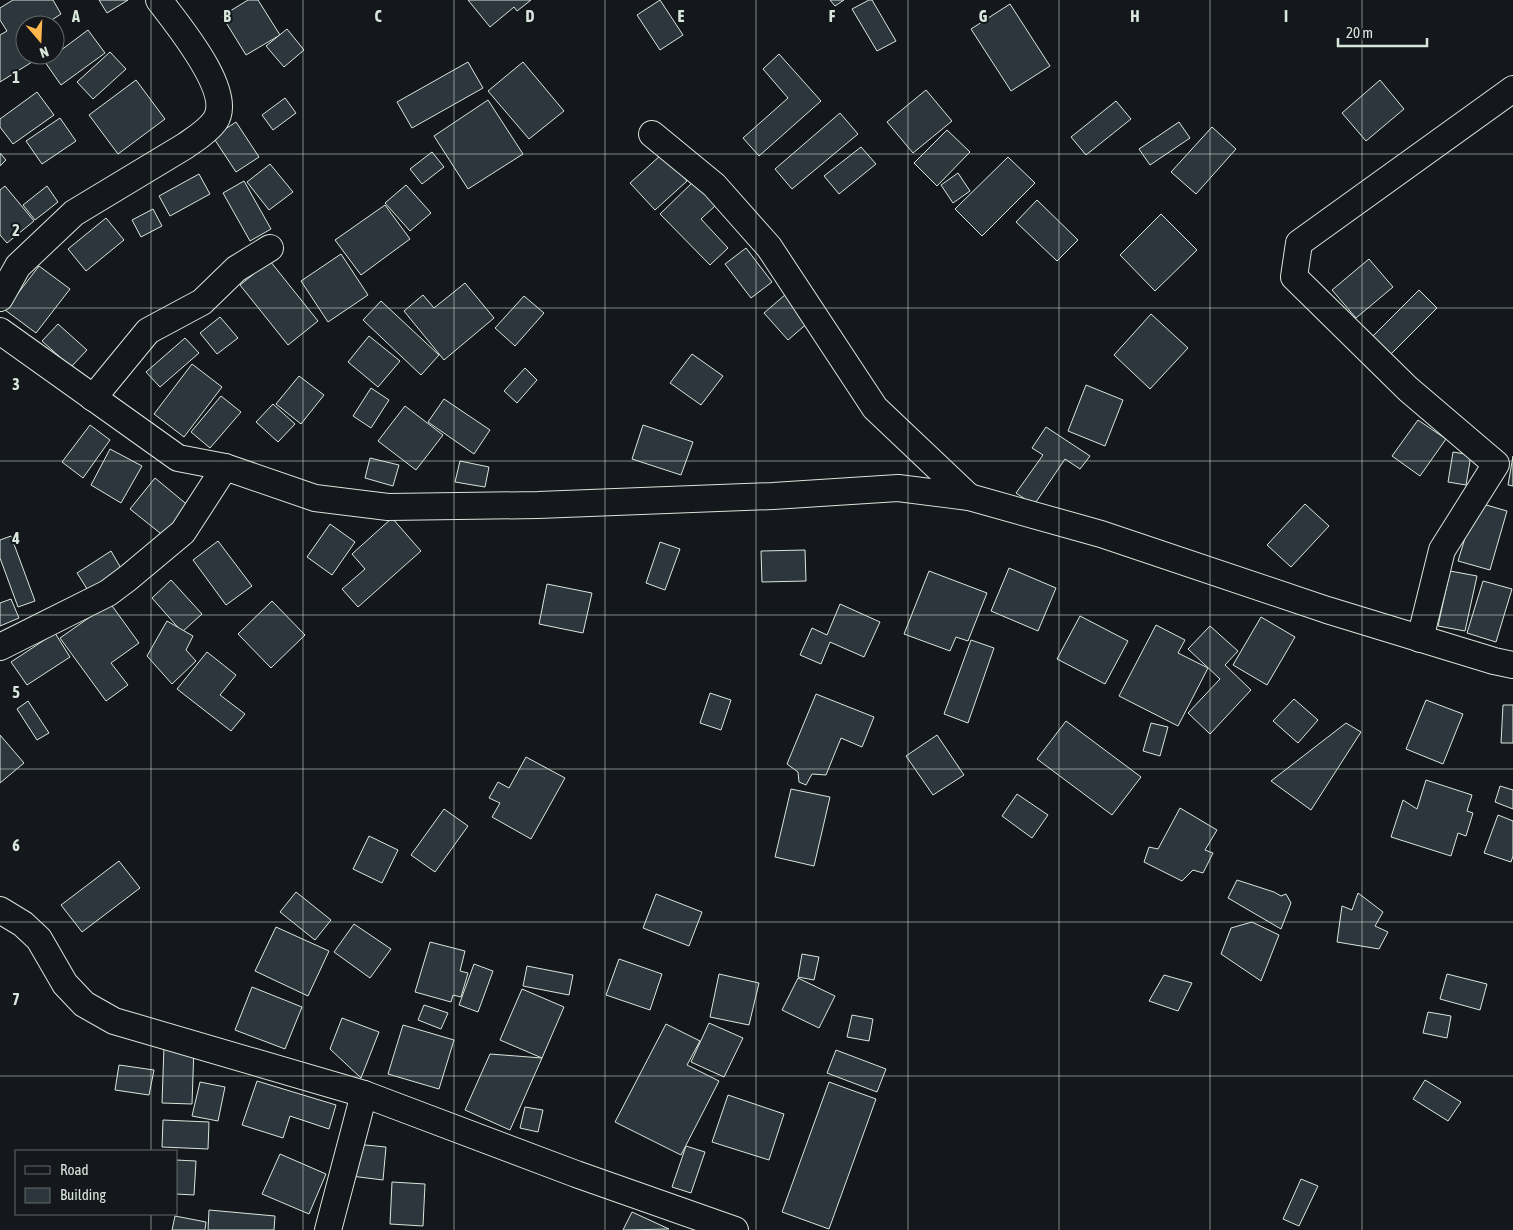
<svg xmlns="http://www.w3.org/2000/svg" width="1513" height="1230" viewBox="0 0 1513 1230" font-family="'Asap Condensed',sans-serif">
<rect width="100%" height="100%" fill="#14181c"/>
<g fill="#2c363c" stroke="#d8e6dc">
<polygon points="13,0 53,0 61,14 44,25 25,25 25,37 19,41 25,55 28,55 32,62 0,82 0,35 7,31 0,20 0,8"/>
<polygon points="99,0 128,0 107,13"/>
<polygon points="248,0 258,0 280,35 246,55 222,16"/>
<polygon points="468,0 531,0 517,11 514,7 490,27"/>
<polygon points="660,0 683,35 660,50 637,15"/>
<polygon points="830,0 844,0 835,6"/>
<polygon points="869,0 872,0 896,41 877,51 852,9"/>
<polygon points="1010,4 1050,66 1011,91 971,29"/>
<polygon points="287,29 304,50 284,67 266,46"/>
<polygon points="88,30 105,53 61,85 45,62"/>
<polygon points="110,52 126,69 93,99 77,82"/>
<polygon points="779,54 821,101 759,156 743,138 788,98 763,69"/>
<polygon points="468,62 483,88 412,128 397,102"/>
<polygon points="523,62 564,111 529,139 488,91"/>
<polygon points="136,80 165,119 118,154 89,115"/>
<polygon points="1380,80 1404,109 1366,141 1342,113"/>
<polygon points="926,90 952,121 913,153 887,122"/>
<polygon points="37,92 54,115 13,144 0,127 0,119"/>
<polygon points="285,98 296,113 273,130 262,115"/>
<polygon points="488,100 523,154 468,189 434,136"/>
<polygon points="1116,101 1131,119 1086,155 1071,137"/>
<polygon points="840,113 858,134 792,189 775,169"/>
<polygon points="60,118 76,141 42,164 26,141"/>
<polygon points="236,122 259,157 236,172 213,137"/>
<polygon points="1179,122 1190,138 1150,165 1139,149"/>
<polygon points="1212,127 1236,149 1196,194 1171,172"/>
<polygon points="947,130 970,152 937,186 914,163"/>
<polygon points="861,147 876,164 839,194 824,176"/>
<polygon points="432,152 444,167 422,184 410,169"/>
<polygon points="0,153 6,160 0,166"/>
<polygon points="662,154 687,181 655,210 630,183"/>
<polygon points="1008,157 1035,183 982,236 955,209"/>
<polygon points="270,164 293,192 269,210 247,182"/>
<polygon points="958,173 970,191 953,203 941,185"/>
<polygon points="199,174 210,194 170,216 159,196"/>
<polygon points="244,181 271,229 250,241 223,193"/>
<polygon points="694,181 716,205 701,219 728,248 710,265 660,214"/>
<polygon points="406,185 431,213 410,231 385,203"/>
<polygon points="5,186 34,221 7,243 0,235 0,190"/>
<polygon points="47,186 58,202 35,220 23,205"/>
<polygon points="1037,200 1078,240 1057,261 1016,222"/>
<polygon points="385,205 410,239 361,275 335,240"/>
<polygon points="153,209 162,226 141,237 132,220"/>
<polygon points="1161,214 1197,250 1155,291 1120,255"/>
<polygon points="106,218 124,240 86,271 68,249"/>
<polygon points="746,248 772,282 751,298 725,264"/>
<polygon points="341,254 368,295 328,322 301,281"/>
<polygon points="1369,259 1393,287 1356,318 1332,290"/>
<polygon points="270,261 318,321 288,345 240,285"/>
<polygon points="39,266 70,289 36,333 5,310"/>
<polygon points="465,283 494,318 444,360 404,311 423,295 434,308"/>
<polygon points="1419,290 1437,308 1389,356 1371,338"/>
<polygon points="786,294 810,321 788,340 764,313"/>
<polygon points="524,296 544,313 515,346 495,328"/>
<polygon points="381,301 439,355 421,375 363,320"/>
<polygon points="1151,314 1188,348 1150,389 1114,355"/>
<polygon points="220,317 238,338 217,354 200,333"/>
<polygon points="58,324 87,350 71,367 42,341"/>
<polygon points="369,336 400,361 378,387 348,362"/>
<polygon points="185,338 199,353 160,387 146,372"/>
<polygon points="692,354 723,376 701,405 670,383"/>
<polygon points="192,364 222,387 184,437 154,414"/>
<polygon points="525,368 537,380 517,403 504,391"/>
<polygon points="299,376 324,395 301,424 276,404"/>
<polygon points="1086,385 1123,400 1105,446 1068,431"/>
<polygon points="371,388 389,400 371,428 353,416"/>
<polygon points="221,396 241,412 210,448 191,432"/>
<polygon points="444,399 490,430 474,454 428,422"/>
<polygon points="273,404 295,424 278,442 256,422"/>
<polygon points="405,406 443,435 416,470 378,441"/>
<polygon points="1418,420 1446,439 1420,476 1392,456"/>
<polygon points="90,425 110,440 83,478 62,462"/>
<polygon points="643,425 693,442 681,475 632,459"/>
<polygon points="1046,427 1090,456 1080,469 1065,459 1034,505 1016,493 1043,455 1032,448"/>
<polygon points="110,449 142,466 121,503 91,485"/>
<polygon points="1453,452 1471,455 1466,485 1448,482"/>
<polygon points="1513,456 1513,486 1508,485"/>
<polygon points="370,458 399,465 393,486 365,478"/>
<polygon points="460,461 489,467 485,487 455,482"/>
<polygon points="155,478 190,507 165,537 130,509"/>
<polygon points="1476,502 1507,511 1490,570 1458,561"/>
<polygon points="1305,504 1329,526 1291,567 1267,545"/>
<polygon points="392,518 421,551 358,607 342,589 365,569 352,554"/>
<polygon points="330,524 355,542 332,575 307,557"/>
<polygon points="11,536 35,601 18,607 0,558 0,540"/>
<polygon points="218,541 252,586 226,605 193,560"/>
<polygon points="660,542 680,549 665,590 646,583"/>
<polygon points="805,550 806,581 762,582 761,551"/>
<polygon points="111,551 122,570 89,592 77,573"/>
<polygon points="1009,568 1056,588 1038,631 991,611"/>
<polygon points="929,571 987,593 968,641 956,637 950,651 904,634"/>
<polygon points="1450,571 1477,576 1465,631 1438,626"/>
<polygon points="171,580 202,614 182,632 152,598"/>
<polygon points="1483,581 1512,589 1496,642 1467,633"/>
<polygon points="547,584 592,593 583,633 539,624"/>
<polygon points="11,599 19,618 0,626 0,603"/>
<polygon points="272,601 305,635 271,668 238,634"/>
<polygon points="110,603 139,643 111,663 128,685 106,701 60,638"/>
<polygon points="840,604 880,622 864,657 830,642 821,664 800,655 812,628 827,635"/>
<polygon points="1080,616 1128,641 1105,684 1057,659"/>
<polygon points="1261,617 1295,637 1267,685 1233,665"/>
<polygon points="167,621 193,636 186,650 196,661 172,684 147,656"/>
<polygon points="1156,625 1185,640 1178,653 1208,668 1178,726 1119,696"/>
<polygon points="1210,626 1238,651 1225,665 1251,690 1210,734 1188,713 1220,679 1188,649"/>
<polygon points="55,633 70,657 27,685 11,662"/>
<polygon points="971,640 994,648 968,723 944,714"/>
<polygon points="207,652 236,675 220,695 245,714 231,731 177,689"/>
<polygon points="710,693 731,700 721,730 700,723"/>
<polygon points="816,694 874,717 862,747 841,738 826,775 812,774 806,785 799,782 798,772 787,764"/>
<polygon points="1294,699 1318,720 1298,743 1273,721"/>
<polygon points="1426,700 1463,714 1443,764 1406,749"/>
<polygon points="28,701 49,733 37,740 17,709"/>
<polygon points="1503,705 1513,705 1513,743 1501,743"/>
<polygon points="1066,721 1141,777 1112,815 1037,759"/>
<polygon points="1151,723 1168,727 1160,756 1143,751"/>
<polygon points="1346,723 1361,732 1311,810 1271,781"/>
<polygon points="0,735 24,763 0,783"/>
<polygon points="937,735 964,775 933,795 906,756"/>
<polygon points="526,757 565,778 531,839 492,817 500,803 489,798 498,782 509,788"/>
<polygon points="1426,780 1472,795 1467,811 1473,813 1466,836 1458,833 1451,856 1391,837 1403,800 1417,809"/>
<polygon points="1500,786 1513,790 1513,809 1495,802"/>
<polygon points="791,789 830,797 814,866 775,857"/>
<polygon points="1017,794 1048,815 1032,838 1002,816"/>
<polygon points="1180,808 1217,830 1205,850 1213,853 1203,873 1193,870 1182,881 1144,862 1149,847 1158,849"/>
<polygon points="444,809 468,826 435,872 411,855"/>
<polygon points="1498,815 1513,821 1513,856 1511,862 1484,853"/>
<polygon points="369,836 398,850 382,883 353,869"/>
<polygon points="119,861 140,888 82,932 61,905"/>
<polygon points="1237,880 1274,892 1281,896 1286,894 1291,903 1281,929 1228,898"/>
<polygon points="296,892 331,920 315,940 280,912"/>
<polygon points="1358,893 1383,912 1375,926 1388,932 1379,949 1337,942 1342,906 1352,910"/>
<polygon points="656,894 702,912 689,946 643,928"/>
<polygon points="1252,922 1279,935 1261,981 1221,954 1231,928"/>
<polygon points="354,924 391,949 370,978 334,952"/>
<polygon points="276,927 329,951 308,996 255,971"/>
<polygon points="430,942 465,951 460,971 468,973 461,997 453,995 451,1002 415,992"/>
<polygon points="802,954 819,957 814,980 798,977"/>
<polygon points="619,959 662,974 650,1010 606,995"/>
<polygon points="474,964 493,971 478,1012 459,1005"/>
<polygon points="527,966 573,975 569,995 523,986"/>
<polygon points="719,974 759,983 749,1025 710,1017"/>
<polygon points="1447,974 1487,984 1480,1010 1440,999"/>
<polygon points="1164,975 1192,983 1178,1011 1149,1001"/>
<polygon points="798,978 835,996 819,1028 782,1010"/>
<polygon points="252,987 302,1007 285,1049 235,1030"/>
<polygon points="522,989 564,1007 542,1058 500,1040"/>
<polygon points="424,1005 448,1013 441,1029 418,1020"/>
<polygon points="1428,1012 1451,1016 1447,1038 1423,1033"/>
<polygon points="852,1015 873,1019 869,1041 847,1037"/>
<polygon points="342,1018 379,1032 361,1078 330,1049"/>
<polygon points="709,1023 743,1038 724,1077 691,1062"/>
<polygon points="666,1024 700,1041 687,1065 719,1081 681,1155 615,1122"/>
<polygon points="403,1025 454,1040 439,1089 388,1074"/>
<polygon points="164,1046 194,1047 192,1104 162,1103"/>
<polygon points="836,1050 886,1069 877,1092 827,1073"/>
<polygon points="490,1054 542,1058 510,1130 465,1110"/>
<polygon points="119,1065 154,1070 149,1095 115,1090"/>
<polygon points="1425,1080 1461,1102 1448,1121 1413,1099"/>
<polygon points="257,1081 336,1105 329,1129 290,1116 283,1138 242,1125"/>
<polygon points="200,1082 225,1087 218,1121 192,1116"/>
<polygon points="829,1082 876,1099 829,1229 782,1212"/>
<polygon points="728,1095 784,1114 769,1160 712,1142"/>
<polygon points="525,1107 543,1110 538,1132 520,1128"/>
<polygon points="163,1120 209,1122 208,1149 162,1147"/>
<polygon points="355,1144 386,1147 383,1180 351,1176"/>
<polygon points="686,1146 705,1152 691,1193 672,1187"/>
<polygon points="280,1154 326,1174 309,1214 262,1194"/>
<polygon points="176,1160 196,1161 194,1195 176,1194"/>
<polygon points="1301,1179 1318,1186 1299,1226 1283,1219"/>
<polygon points="392,1182 425,1184 423,1226 390,1224"/>
<polygon points="209,1210 275,1216 274,1230 208,1230"/>
<polygon points="632,1212 669,1229 623,1230"/>
<polygon points="175,1216 206,1222 205,1230 172,1230"/>
</g>
<g fill="none" stroke-linecap="round" stroke-linejoin="round">
<g stroke="#d8e6dc" stroke-width="28">
<g id="minor">
<polyline points="652,134 714,185 769,247 875,408 969,497"/>
<path d="M0,298l18,-32 56,-53 111,-67c10,-7 22,-14 30,-25 20,-29 -39,-98 -56,-121"/>
<polyline points="0,331 178,458 225,467 315,498 388,507 538,505 773,496 898,488 969,497 1101,534 1327,610 1494,661 1513,665"/>
<polyline points="93,398 148,331 202,302 236,269 270,248"/>
<polyline points="1420,639 1442,550 1496,464 1408,389 1294,277 1299,243 1513,89"/>
<polyline points="0,647 108,593 128,578 183,532 225,467"/>
<polyline points="0,910 23,924 39,939 65,984 84,1004 114,1021 364,1094 576,1174 735,1230"/>
<polyline points="328,1230 364,1094"/>
</g>
</g>
<use href="#minor" stroke="#14181c" stroke-width="26"/>
</g>
<path fill="none" stroke="#d8e6dc" stroke-width="1" stroke-opacity="0.55" d="M151,0v1151M303,0v1230M454,0v1230M605,0v1230M756,0v1230M908,0v1230M1059,0v1230M1210,0v1230M1362,0v1230M0,154h1513M0,308h1513M0,461h1513M0,615h1513M0,769h1513M0,922h1513M0,1076h1513M151,1214v16"/>
<g font-size="16" text-anchor="middle" font-weight="bold" fill="#d8e6dc" stroke="#14181c" stroke-width="4" stroke-linejoin="round" paint-order="stroke">
<text x="76" y="22">A</text>
<text x="227" y="22">B</text>
<text x="378" y="22">C</text>
<text x="530" y="22">D</text>
<text x="681" y="22">E</text>
<text x="832" y="22">F</text>
<text x="983" y="22">G</text>
<text x="1135" y="22">H</text>
<text x="1286" y="22">I</text>
<text x="16" y="83">1</text>
<text x="16" y="236">2</text>
<text x="16" y="390">3</text>
<text x="16" y="544">4</text>
<text x="16" y="698">5</text>
<text x="16" y="851">6</text>
<text x="16" y="1005">7</text>
</g>
<rect x="15" y="1150" width="162" height="65" fill="#14181c" stroke="#626a69"/>
<rect x="25" y="1166" width="25" height="8" fill="#14181c" stroke="#626a69"/>
<text x="60" y="1175" font-size="15" fill="#d8e6dc">Road</text>
<rect x="25" y="1188" width="25" height="15" fill="#2c363c" stroke="#626a69"/>
<text x="60" y="1200" font-size="15" fill="#d8e6dc">Building</text>
<g transform="translate(40 40) rotate(161)"><circle r="24" fill="#14181c" stroke="#626a69"/>
<path d="M0-4L9 19L0 12L-9 19Z" fill="#ffb74d"/>
<text y="-8" font-size="14" font-weight="bold" text-anchor="middle" fill="#d8e6dc">N</text>
</g>
<path d="M1338 38v8h89v-8" fill="none" stroke="#d8e6dc" stroke-width="2.5"/>
<text x="1346" y="38" font-size="15" fill="#d8e6dc" stroke="#14181c" stroke-width="4" paint-order="stroke">20 m</text>
</svg>
